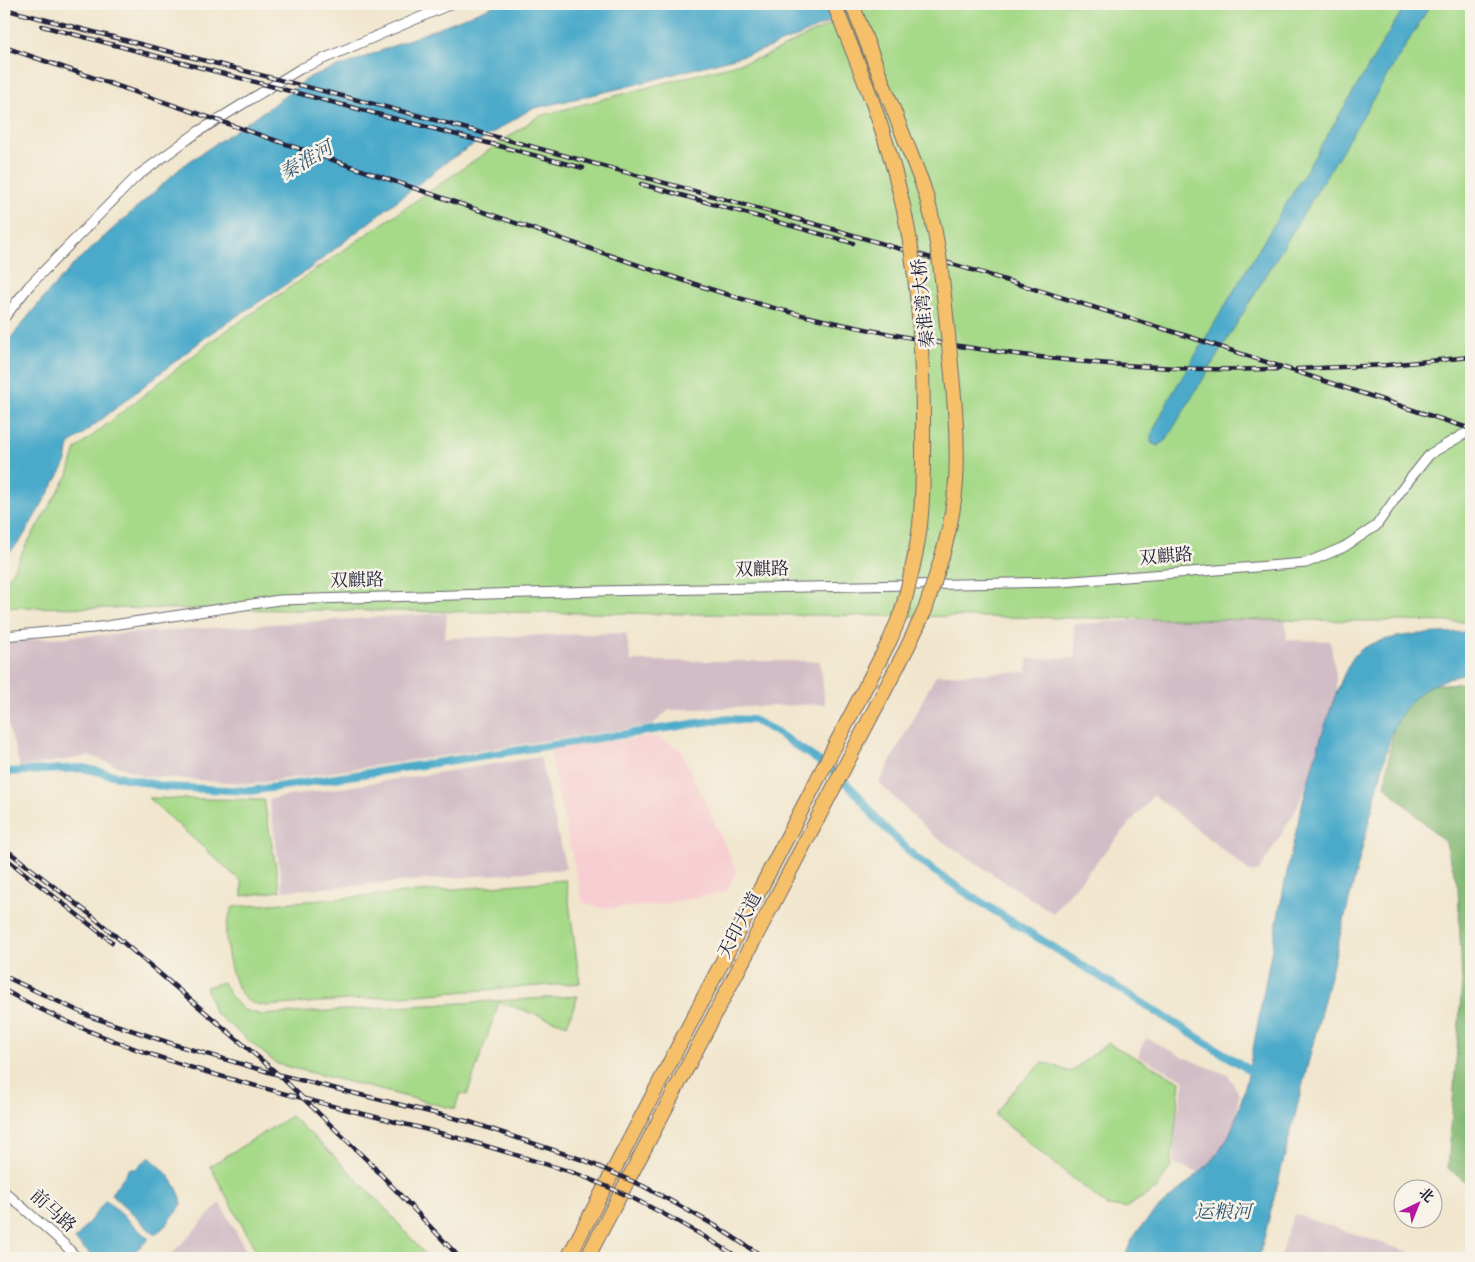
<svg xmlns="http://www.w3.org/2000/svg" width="1475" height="1262" viewBox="0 0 1475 1262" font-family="'Sorts Mill Goudy','Noto Serif SC',serif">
<rect width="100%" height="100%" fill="#f7f3e8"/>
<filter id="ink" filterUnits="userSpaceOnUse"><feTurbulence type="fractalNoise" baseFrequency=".02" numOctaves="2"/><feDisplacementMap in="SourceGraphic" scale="10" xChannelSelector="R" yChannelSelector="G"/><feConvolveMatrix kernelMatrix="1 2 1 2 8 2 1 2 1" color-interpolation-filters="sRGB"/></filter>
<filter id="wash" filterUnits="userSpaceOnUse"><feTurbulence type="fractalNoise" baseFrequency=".0096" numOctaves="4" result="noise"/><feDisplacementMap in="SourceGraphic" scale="20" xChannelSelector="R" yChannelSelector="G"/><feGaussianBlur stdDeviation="1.12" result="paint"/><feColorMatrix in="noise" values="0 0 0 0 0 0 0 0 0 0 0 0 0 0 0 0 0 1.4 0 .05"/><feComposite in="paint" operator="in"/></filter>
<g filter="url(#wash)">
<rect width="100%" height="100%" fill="#f1e6cd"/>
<polygon fill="#f7cfd2" points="657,736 680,749 737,871 726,892 663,904 621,908 599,908 582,902 549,749"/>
<g fill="#d2bdc6">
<polygon points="1284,595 1287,640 1330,641 1336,675 1336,713 1296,810 1259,871 1252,873 1154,795 1053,913 934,836 879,783 936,675 1027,672 1027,659 1076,658 1074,624 1220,615"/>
<polygon points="447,613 445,638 626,633 631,661 820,661 825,704 669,710 652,725 251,784 145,776 90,756 20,767 7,721 4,688 4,641"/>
<polygon points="540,757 566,869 283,891 269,799"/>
<polygon points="1146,1038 1185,1058 1228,1075 1239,1094 1233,1133 1204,1174 1174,1164 1175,1127 1185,1080 1138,1056"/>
<polygon points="220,1203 250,1258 168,1258"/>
<polygon points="1294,1214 1409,1252 1406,1258 1279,1258"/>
</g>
<g fill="#a6d988" stroke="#647e62">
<polygon points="872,4 1471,4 1471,622 4,607 4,587 29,540 68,475 76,449 213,340 539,116 763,57"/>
<polygon points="148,798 264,800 280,891 242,896 242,882"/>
<path d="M566,880l14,103 -314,23c-5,-1 -11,-2 -16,-4 -17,-10 -23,-47 -24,-65 -1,-9 3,-22 7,-30z"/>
<polygon points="223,982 229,994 243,1010 262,1015 578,996 567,1025 499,1002 467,1095 460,1093 455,1109 277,1064 214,1012 206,987"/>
<polygon points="1108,1043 1180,1081 1171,1166 1156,1189 1125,1208 1107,1206 995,1115 1009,1095 1042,1063 1050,1064 1070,1072"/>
<polygon points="291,1116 337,1159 385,1208 428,1258 260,1258 210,1166"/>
</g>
<polygon fill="#84b974" stroke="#536e58" points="1471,683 1471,1187 1448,1168 1462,982 1458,887 1446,843 1385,786 1394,723 1420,685"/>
<g fill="#4baaca" stroke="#366682">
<polygon points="498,4 867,4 799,36 760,51 626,87 531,109 449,160 308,270 211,333 69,445 65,465 21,540 4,558 4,346 44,297 76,262 184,165 270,107 311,76 350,63"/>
<polygon points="1406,4 1431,4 1166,440 1158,446 1151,443 1151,435 1169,399"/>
<path d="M1471,632v39c-44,14 -59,19 -80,63l-132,524h-135c3,-6 5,-12 8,-18 26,-44 82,-64 101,-114 15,-40 21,-84 29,-126 19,-95 34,-191 66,-283 5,-16 18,-53 29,-64 23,-21 84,-20 114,-21z"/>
<path d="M149,1157c15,12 30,27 33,47l-15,20 -12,11 -44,-41 19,-26 6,1z"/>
<polygon points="106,1200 149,1239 127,1258 94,1258 75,1240"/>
</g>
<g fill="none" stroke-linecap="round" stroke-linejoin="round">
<polyline stroke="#4baaca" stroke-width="8" points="4,772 83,768 165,787 250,791 725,719 753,720 773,730 832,770 858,795 878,821 916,858 960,889 1256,1074"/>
</g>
</g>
<g filter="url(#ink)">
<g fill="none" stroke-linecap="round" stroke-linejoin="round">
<g stroke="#6a676e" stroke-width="11">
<g id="street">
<polyline points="4,318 29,286 136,177 199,131 300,69 451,4"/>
<polyline points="4,636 93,628 279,600 600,591 1061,582 1306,563 1344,547 1376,526 1405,485 1430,454 1471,430"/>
<polyline points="4,1191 64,1244 77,1258"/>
</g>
</g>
<g stroke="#6a676e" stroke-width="16">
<g id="primary">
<polyline points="568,1258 890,640 902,611"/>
<polyline points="587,1258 907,648 925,610"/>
</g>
</g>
<use href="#street" stroke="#fff" stroke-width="9"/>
<use href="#primary" stroke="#f6c06b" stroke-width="14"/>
<g stroke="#22223b" stroke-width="4.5">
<g id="rail">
<polyline points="4,9 420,116 822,226 979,272 1187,336 1471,429"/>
<polyline points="42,26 583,168"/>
<path d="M4,47l663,228c27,9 55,18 82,26 61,18 123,30 185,41 114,19 229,30 345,27"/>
<polyline points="641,184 853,243"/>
<polyline points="1297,369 1387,365 1471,357"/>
<polyline points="4,848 92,916 279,1075 370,1163 460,1258"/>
<polyline points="4,857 112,942"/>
<polyline points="4,976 89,1016 176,1045 272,1073 470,1122 586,1161 643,1186 671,1201 714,1225 765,1258"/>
<path d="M4,990c123,69 263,99 400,134 42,10 83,22 125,35 17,6 36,10 53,17 55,22 107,50 157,82"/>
</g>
</g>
<use href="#rail" stroke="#f7f3e8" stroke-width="2.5" stroke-dasharray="8" stroke-linecap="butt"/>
<g stroke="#6a676e" stroke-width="16" stroke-linecap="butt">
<g id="primary-bridge">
<path d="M834,4c25,62 51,124 66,189 18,73 22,148 23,222 0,37 1,74 -3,110 -3,29 -11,58 -18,86"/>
<path d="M852,4l70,179c16,46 20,94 25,142 5,52 12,104 9,156 -3,45 -17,87 -31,129"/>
</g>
</g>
<use href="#primary-bridge" stroke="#f6c06b" stroke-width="14"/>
</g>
</g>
<g text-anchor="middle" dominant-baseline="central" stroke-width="5" stroke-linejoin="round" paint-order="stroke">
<g font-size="18" fill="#22223b" stroke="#f7f3e8">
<text transform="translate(925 303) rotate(-96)">秦淮湾大桥</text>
<text transform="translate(1166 558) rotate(-5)">双麒路</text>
<text transform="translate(762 571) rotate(-1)">双麒路</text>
<text transform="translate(357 582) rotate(-1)">双麒路</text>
<text transform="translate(741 926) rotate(-62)">天印大道</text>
<text transform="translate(52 1212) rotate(42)">前马路</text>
</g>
<g font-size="19" font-style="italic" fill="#325874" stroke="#f7f3e8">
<text transform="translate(307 162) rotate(-30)">秦淮河</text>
<text x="1223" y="1213">运粮河</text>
</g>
</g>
<rect width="1475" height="1262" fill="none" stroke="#f7f3e8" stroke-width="20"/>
<g transform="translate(1418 1204) rotate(43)"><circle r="24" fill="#f7f3e8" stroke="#a29fa3"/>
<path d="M0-4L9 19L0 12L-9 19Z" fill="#b5179e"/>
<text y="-8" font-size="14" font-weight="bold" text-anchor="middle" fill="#22223b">北</text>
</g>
</svg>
